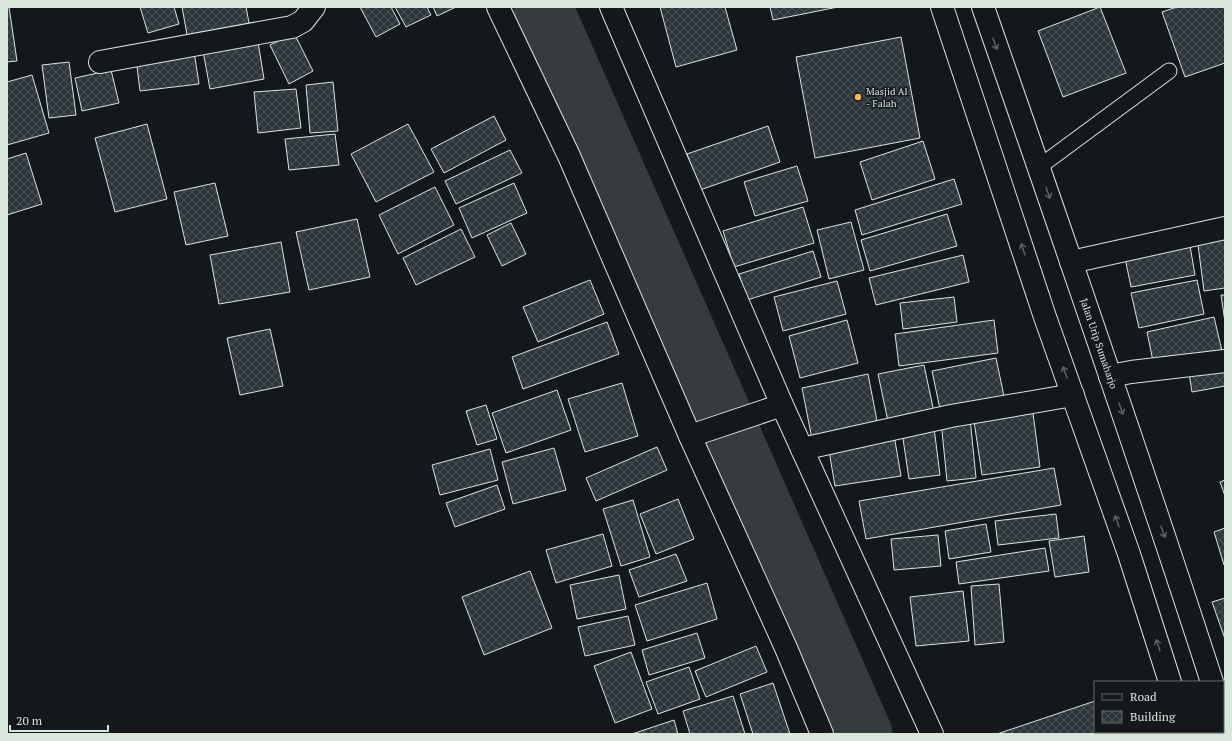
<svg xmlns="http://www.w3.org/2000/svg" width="1232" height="741" viewBox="0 0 1232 741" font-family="'PT Serif',serif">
<defs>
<pattern id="building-cross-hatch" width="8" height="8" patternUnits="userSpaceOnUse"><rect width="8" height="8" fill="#2c363c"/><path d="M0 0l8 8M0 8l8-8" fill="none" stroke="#4a5358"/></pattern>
</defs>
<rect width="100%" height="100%" fill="#14181c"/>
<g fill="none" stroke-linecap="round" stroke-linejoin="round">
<polyline stroke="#363b3e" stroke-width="59" points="543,7 863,734"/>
</g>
<g fill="url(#building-cross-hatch)" stroke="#d8e6dc">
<polygon points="7,7 9,7 17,61 7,62"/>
<polygon points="140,7 174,7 179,24 148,33"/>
<polygon points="182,7 246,7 250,28 188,40"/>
<polygon points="360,7 391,7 400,24 376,37"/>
<polygon points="395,7 427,7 431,15 406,27"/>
<polygon points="433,7 456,7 437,16"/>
<polygon points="660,7 725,7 737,50 676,67"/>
<polygon points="770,7 838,7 773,20"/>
<polygon points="1100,7 1126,73 1063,97 1038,31"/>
<polygon points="1177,7 1225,7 1225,63 1185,77 1162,12"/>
<polygon points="294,33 313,71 289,84 270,45"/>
<polygon points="901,37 920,138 815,158 796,57"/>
<polygon points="258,42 264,79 210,89 203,51"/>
<polygon points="194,51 199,84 140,91 136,58"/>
<polygon points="69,62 76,115 49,118 42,65"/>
<polygon points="111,70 119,103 82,111 75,78"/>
<polygon points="32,75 49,133 7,145 7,82"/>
<polygon points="333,82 338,131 310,133 306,85"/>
<polygon points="296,89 301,128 258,133 254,92"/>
<polygon points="494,116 506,140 444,173 431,149"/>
<polygon points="147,124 167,199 115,212 95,138"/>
<polygon points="408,124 434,172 376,202 351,154"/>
<polygon points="768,126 780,162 700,190 687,154"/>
<polygon points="335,134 339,165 289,170 285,139"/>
<polygon points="923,141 935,179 872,200 860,162"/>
<polygon points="510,150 522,173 456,204 445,181"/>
<polygon points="26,153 42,204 7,215 7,159"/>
<polygon points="797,166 808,201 755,216 744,182"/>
<polygon points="954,179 962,204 862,235 855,210"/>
<polygon points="215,183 228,236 186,245 174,192"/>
<polygon points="514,183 527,213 472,238 459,208"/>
<polygon points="435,187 454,225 398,254 379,215"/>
<polygon points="803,207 814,243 734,267 723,231"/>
<polygon points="947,214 957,246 870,271 861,240"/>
<polygon points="357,219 370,277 309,290 296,232"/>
<polygon points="851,222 864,270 829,279 817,230"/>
<polygon points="511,223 526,254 502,266 487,235"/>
<polygon points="461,229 475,257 416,285 403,258"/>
<polygon points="1225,233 1225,288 1204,291 1197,237"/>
<polygon points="1189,240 1195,275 1131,287 1124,253"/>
<polygon points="281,242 290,292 219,304 210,255"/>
<polygon points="813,251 821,277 747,300 739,274"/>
<polygon points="963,255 969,282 876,305 869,278"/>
<polygon points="590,280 604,314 538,342 523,307"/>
<polygon points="1197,280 1204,314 1139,328 1131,293"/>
<polygon points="837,281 846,314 783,331 774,297"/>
<polygon points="1221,295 1225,295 1225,322"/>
<polygon points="954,297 957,322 903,329 900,303"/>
<polygon points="1214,317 1222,351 1154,366 1147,332"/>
<polygon points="847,320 858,363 800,378 789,336"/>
<polygon points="994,320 998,353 899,366 895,334"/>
<polygon points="607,322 619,354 523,389 512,357"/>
<polygon points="270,329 283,386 240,395 227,338"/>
<polygon points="996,358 1005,401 941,414 932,371"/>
<polygon points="924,365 935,417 889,426 878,374"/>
<polygon points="1225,366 1225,386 1192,392 1189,373"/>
<polygon points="868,374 878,426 812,439 802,388"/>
<polygon points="622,383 638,436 585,452 568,399"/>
<polygon points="557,390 571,430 506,453 492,413"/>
<polygon points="486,405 497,439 477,445 466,411"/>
<polygon points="1033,413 1040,467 982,475 974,421"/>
<polygon points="970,418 976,478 947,481 941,421"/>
<polygon points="934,428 940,475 909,479 902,432"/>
<polygon points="894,435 901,476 835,486 828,445"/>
<polygon points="657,447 667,470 596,501 586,478"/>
<polygon points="554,448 566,490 513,504 502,462"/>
<polygon points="490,449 498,480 440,495 432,465"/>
<polygon points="1054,468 1061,505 866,539 859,501"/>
<polygon points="1225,480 1225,496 1220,482"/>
<polygon points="497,485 505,509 455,527 446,503"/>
<polygon points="678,499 694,539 656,554 640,514"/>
<polygon points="633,500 650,557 621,566 603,509"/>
<polygon points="1056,514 1059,538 998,545 995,521"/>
<polygon points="986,524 991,552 949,559 945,531"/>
<polygon points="1225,528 1225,565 1224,565 1214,532"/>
<polygon points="603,534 612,566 556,583 546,550"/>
<polygon points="938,535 941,566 894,570 891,539"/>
<polygon points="1084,536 1089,572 1055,577 1049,541"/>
<polygon points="1045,548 1049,571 959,584 956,562"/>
<polygon points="676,554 687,581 639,597 629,570"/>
<polygon points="530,571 552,628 484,655 462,597"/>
<polygon points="619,575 626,609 577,619 570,585"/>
<polygon points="707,583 717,619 647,641 635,605"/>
<polygon points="999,584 1004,642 975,645 971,586"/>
<polygon points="963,591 969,641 916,646 910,597"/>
<polygon points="1225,598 1225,639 1212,602"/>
<polygon points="628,616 635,645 585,656 578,627"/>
<polygon points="697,633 705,658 649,675 642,650"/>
<polygon points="756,646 767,672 706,697 695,671"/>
<polygon points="631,652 652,709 615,723 594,666"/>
<polygon points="689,667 700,699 658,714 646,682"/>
<polygon points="773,683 790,734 753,734 740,694"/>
<polygon points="733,696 745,734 690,734 683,711"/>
<polygon points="1095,701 1095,732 1130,732 1124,734 997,734"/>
<polygon points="674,720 678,734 632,734"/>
</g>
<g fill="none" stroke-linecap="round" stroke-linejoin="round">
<g stroke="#d8e6dc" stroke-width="17">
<polyline id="lane" points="1039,167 1169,71"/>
</g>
<g stroke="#d8e6dc" stroke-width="24">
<g id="street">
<polyline points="498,7 569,156 690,436 786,648 822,734"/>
<polyline points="611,7 782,405 932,734"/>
<polyline points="100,62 292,27 303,21 314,7"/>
<polyline points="1071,262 1225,228"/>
<polyline points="1110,376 1131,372 1225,361"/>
<polyline points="690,436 782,405"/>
<polyline points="802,449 951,416 1073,395"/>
</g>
</g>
<g stroke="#d8e6dc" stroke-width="24">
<g id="highway">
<polyline points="942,7 1045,317 1129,554 1170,682"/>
<path id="s1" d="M983,7c78,224 156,449 229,675"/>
<polyline points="1223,717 1225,723"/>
<polyline points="1186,732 1187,734"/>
</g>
</g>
<use href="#lane" stroke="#14181c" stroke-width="15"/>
<use href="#street" stroke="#14181c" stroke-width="22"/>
<use href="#highway" stroke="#14181c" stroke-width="22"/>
</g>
<defs><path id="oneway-shaft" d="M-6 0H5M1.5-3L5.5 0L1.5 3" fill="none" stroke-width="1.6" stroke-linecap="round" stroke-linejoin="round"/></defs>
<g stroke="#59605f">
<use href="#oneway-shaft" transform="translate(995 44) rotate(71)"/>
<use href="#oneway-shaft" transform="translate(1048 193) rotate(71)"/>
<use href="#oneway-shaft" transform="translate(1023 249) rotate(-108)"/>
<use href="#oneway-shaft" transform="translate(1065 372) rotate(-109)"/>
<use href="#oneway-shaft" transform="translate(1121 409) rotate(71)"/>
<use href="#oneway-shaft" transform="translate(1117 521) rotate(-109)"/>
<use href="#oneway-shaft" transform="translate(1163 532) rotate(71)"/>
<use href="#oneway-shaft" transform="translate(1158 645) rotate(-108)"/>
</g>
<circle fill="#ffb74d" stroke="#14181c" stroke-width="1.5" cx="858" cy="97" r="4"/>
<g text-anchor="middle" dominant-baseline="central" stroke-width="3" stroke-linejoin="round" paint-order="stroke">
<g font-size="10" fill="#d8e6dc" stroke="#14181c" text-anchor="start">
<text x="866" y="91">Masjid Al<tspan x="866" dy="12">- Falah</tspan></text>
</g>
<g font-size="10" fill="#d8e6dc" stroke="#14181c">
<text stroke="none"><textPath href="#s1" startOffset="356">Jalan Urip Sumaharjo</textPath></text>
</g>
</g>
<rect width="1232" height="741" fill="none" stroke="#d8e6dc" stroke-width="16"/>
<rect x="1094" y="681" width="130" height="52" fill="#14181c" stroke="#626a69"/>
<rect x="1102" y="694" width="20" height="6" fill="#14181c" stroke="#626a69"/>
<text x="1130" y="701" font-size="12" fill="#d8e6dc">Road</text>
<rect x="1102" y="711" width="20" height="12" fill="url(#building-cross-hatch)" stroke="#626a69"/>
<text x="1130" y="721" font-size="12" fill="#d8e6dc">Building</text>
<path d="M10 725v6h98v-6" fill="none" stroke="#d8e6dc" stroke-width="2"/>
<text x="16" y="725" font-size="12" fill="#d8e6dc" stroke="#14181c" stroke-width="3" paint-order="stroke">20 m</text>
</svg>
